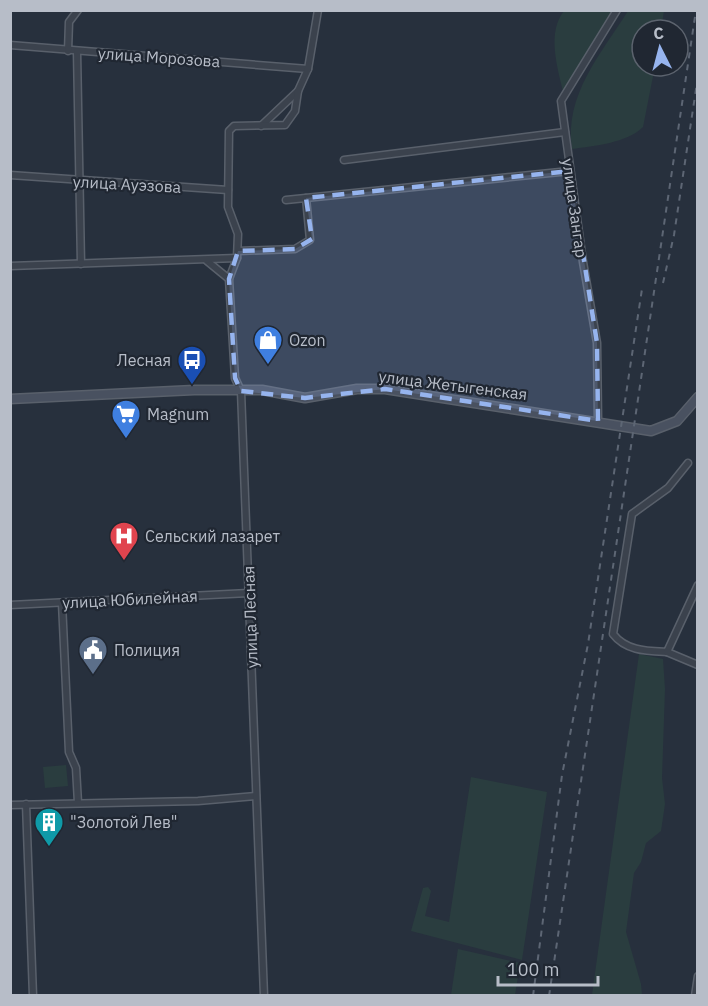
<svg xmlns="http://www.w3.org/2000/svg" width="708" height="1006" viewBox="0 0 708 1006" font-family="'IBM Plex Sans',sans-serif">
<rect width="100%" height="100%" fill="#27303d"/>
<g fill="#2a3d3f">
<path d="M564,11h50l-51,80c-6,-25 -16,-59 1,-80z"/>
<path d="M628,11h36l-3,19h-19v36h13l-12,61c-16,16 -49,19 -71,22 -8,-54 29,-95 56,-138z"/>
<polygon points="639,654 663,659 665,689 662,778 665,804 661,831 646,843 641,862 634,873 626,932 641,984 642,995 592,995"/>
<polygon points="66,765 68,786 45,788 43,767"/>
<polygon points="471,777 547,792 522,960 411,931 423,888 428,887 431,891 425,916 449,922"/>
<polygon points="458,949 520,963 515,995 451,995"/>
</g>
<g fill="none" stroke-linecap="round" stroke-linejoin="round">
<g stroke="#59606b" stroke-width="9">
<g id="minor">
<polyline points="10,45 308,69"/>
<polyline points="68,51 69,22 78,10"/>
<polyline points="77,51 81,264"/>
<polyline points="261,126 298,91"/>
<polyline points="344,160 565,132"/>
<polyline points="10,175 228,190"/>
<polyline points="286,200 570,171"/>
<polyline points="238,251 295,249 310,240 306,198"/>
<polyline points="207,261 229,279"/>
<polyline points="10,266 237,258"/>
<polyline points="598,421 597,343 583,262 561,101 617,10"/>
<path d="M688,463l-20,25 -36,26 -19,120c13,17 34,17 54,18l31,-67"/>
<polyline points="62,603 69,752 76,768 78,803"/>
<polyline points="10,605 249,593"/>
<polyline points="667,652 698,665"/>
<polyline points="26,804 33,996"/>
<polyline points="10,805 198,801 256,796"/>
<polyline points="264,996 241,391 235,378 229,279 237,258 238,234 228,207 229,131 234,126 285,125 295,111 298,91 308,69 318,10"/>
<polyline points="695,996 698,976"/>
</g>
</g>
<g stroke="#59606b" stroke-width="11">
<polyline id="secondary" points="10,399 194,390 262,390 305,398 357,389 385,389 651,431 677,421 698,397"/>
</g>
<use href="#minor" stroke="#3b424d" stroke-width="6"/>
<use href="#secondary" stroke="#495160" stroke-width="8"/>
<g stroke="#5d6674" stroke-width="2" stroke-dasharray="6 6" stroke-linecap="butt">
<polyline points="663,283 674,235 698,76"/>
<polyline points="533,996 562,775 588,644 642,289"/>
<polyline points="549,996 696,10"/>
</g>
</g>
<path fill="#96b4ee" fill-opacity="0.2" stroke="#96b4ee" stroke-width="4.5" stroke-dasharray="12 8" stroke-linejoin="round" d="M570,171l27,172 1,78 -213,-32 -80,9 -64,-7 -6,-13 -6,-99 9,-28 57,-2 17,-10 -6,-41z"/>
<defs>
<g id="shop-pin" transform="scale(1.5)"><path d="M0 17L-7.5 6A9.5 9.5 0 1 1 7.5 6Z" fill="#3f7fe0" stroke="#202732"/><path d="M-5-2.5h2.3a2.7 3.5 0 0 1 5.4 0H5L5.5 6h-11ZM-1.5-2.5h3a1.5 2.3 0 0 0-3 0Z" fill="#fff"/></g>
<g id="bus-pin" transform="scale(1.5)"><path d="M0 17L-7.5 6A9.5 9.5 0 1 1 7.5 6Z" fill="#1a4fb4" stroke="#202732"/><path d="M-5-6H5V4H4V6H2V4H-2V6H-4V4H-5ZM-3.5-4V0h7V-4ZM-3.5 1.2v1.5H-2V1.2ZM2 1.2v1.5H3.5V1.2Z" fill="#fff"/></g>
<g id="supermarket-pin" transform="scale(1.5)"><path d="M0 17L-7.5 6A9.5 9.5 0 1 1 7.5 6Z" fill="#3f7fe0" stroke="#202732"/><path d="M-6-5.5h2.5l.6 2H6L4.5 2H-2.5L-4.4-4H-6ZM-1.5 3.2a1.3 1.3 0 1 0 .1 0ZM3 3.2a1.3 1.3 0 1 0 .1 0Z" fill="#fff"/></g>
<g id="hospital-pin" transform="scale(1.5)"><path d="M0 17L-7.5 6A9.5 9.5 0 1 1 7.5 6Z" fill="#e0444e" stroke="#202732"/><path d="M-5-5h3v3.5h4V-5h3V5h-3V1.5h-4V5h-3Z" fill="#fff"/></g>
<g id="civic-pin" transform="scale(1.5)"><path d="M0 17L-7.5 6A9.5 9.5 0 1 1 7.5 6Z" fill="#5c6f8a" stroke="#202732"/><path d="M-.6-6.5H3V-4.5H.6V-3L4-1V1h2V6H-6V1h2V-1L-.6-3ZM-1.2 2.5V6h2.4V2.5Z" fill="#fff"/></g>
<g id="building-pin" transform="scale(1.5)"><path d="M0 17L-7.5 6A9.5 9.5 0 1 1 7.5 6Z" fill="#0f9aa8" stroke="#202732"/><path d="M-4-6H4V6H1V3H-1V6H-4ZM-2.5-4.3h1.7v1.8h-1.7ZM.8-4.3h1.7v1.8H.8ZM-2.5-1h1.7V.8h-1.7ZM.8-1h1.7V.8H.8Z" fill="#fff"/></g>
</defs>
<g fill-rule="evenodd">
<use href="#shop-pin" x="268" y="340"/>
<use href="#bus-pin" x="192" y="360"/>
<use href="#supermarket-pin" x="126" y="414"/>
<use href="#hospital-pin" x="124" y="536"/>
<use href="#civic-pin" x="93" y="650"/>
<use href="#building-pin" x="49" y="822"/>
</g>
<g text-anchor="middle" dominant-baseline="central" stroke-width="4.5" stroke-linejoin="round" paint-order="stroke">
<g font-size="16" fill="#b7bdc8" stroke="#202732">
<text transform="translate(159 57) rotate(4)">улица Морозова</text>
<text transform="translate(127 184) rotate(3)">улица Ауэзова</text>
<text transform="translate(575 208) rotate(82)">улица Зангар</text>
<text transform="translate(453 385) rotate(7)">улица Жетыгенская</text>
<text transform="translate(130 599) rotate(-3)">улица Юбилейная</text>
<text transform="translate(250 617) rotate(-92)">улица Лесная</text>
</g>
<g font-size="16" fill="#b7bdc8" stroke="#202732" text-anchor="start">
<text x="289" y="340">Ozon</text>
<text x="171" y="360" text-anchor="end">Лесная</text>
<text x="147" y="414">Magnum</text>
<text x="145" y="536">Сельский лазарет</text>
<text x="114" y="650">Полиция</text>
<text x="70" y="822">"Золотой Лев"</text>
</g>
</g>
<rect width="708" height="1006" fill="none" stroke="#b7bdc8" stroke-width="24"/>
<g transform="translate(660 48) rotate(354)"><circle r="28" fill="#202732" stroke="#5c636e" stroke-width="1.5"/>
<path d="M0-4.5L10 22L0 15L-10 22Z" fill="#96b4ee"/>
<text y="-9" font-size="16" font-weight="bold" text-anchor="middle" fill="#b7bdc8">С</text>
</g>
<path d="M498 976v9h100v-9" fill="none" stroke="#b7bdc8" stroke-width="3"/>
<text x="507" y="976" font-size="18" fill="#b7bdc8" stroke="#202732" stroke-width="4.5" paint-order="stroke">100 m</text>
</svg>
